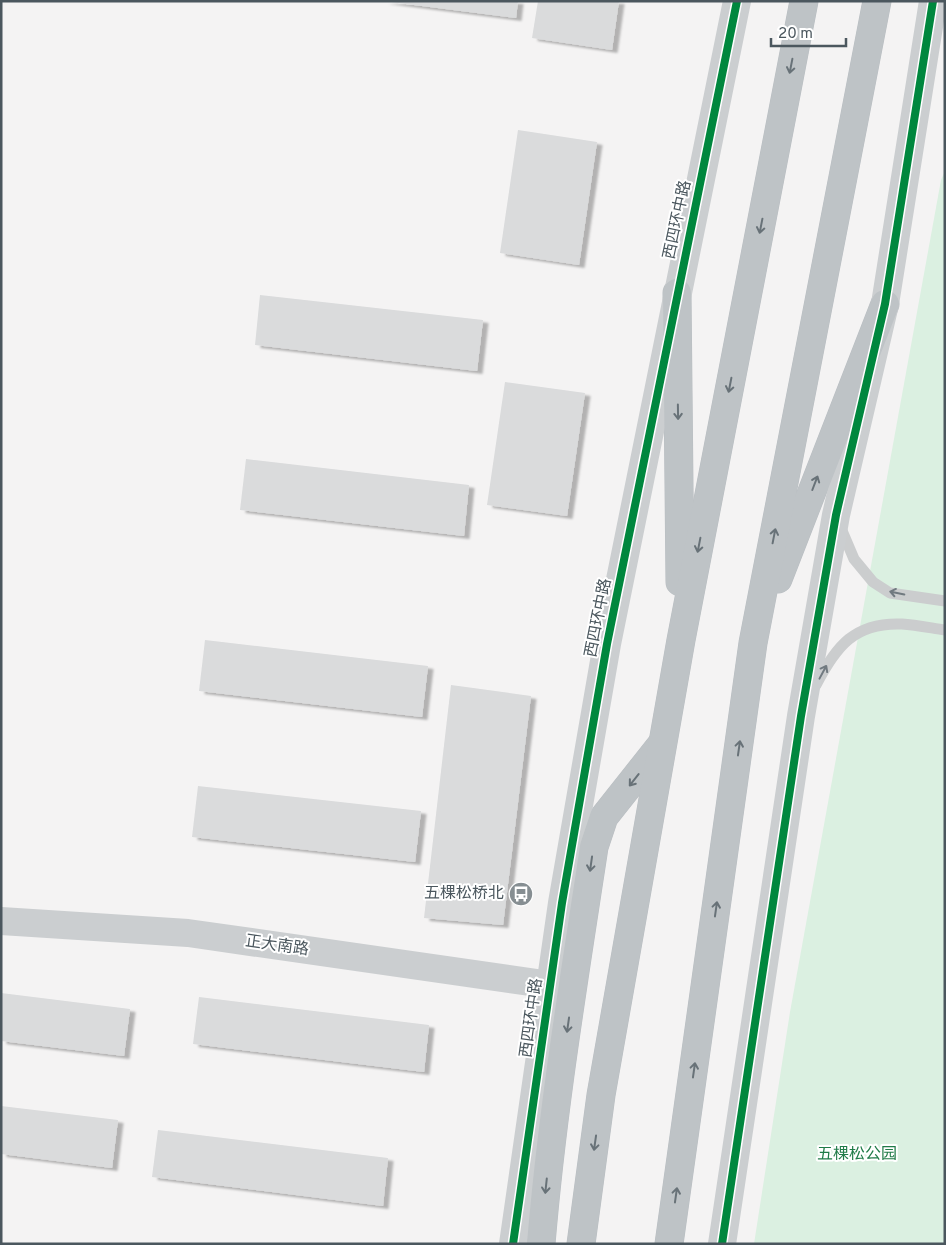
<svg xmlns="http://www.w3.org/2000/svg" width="946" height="1245" viewBox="0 0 946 1245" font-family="Overpass,'Noto Sans SC',sans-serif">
<defs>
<filter id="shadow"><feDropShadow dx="5.5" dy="3" stdDeviation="1" flood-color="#0004"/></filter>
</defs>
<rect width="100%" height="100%" fill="#f4f3f3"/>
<polygon fill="#dbf0e1" points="945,171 945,1244 754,1244 790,1012 941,180"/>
<g fill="#dadbdc" filter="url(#shadow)">
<polygon points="383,1 518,1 516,18"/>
<polygon points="538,1 619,1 612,50 532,38"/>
<polygon points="518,130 597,142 579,265 500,253"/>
<polygon points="260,295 483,320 477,371 255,345"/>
<polygon points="505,382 585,393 567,516 487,505"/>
<polygon points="246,459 469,485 464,536 240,510"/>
<polygon points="205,640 428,666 422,717 199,691"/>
<polygon points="451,685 531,696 503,925 424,918"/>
<polygon points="198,786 421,811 415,862 192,837"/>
<polygon points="1,993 130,1009 124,1056 1,1041"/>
<polygon points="199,997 429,1025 424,1072 193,1044"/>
<polygon points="1,1106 118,1120 112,1168 1,1154"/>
<polygon points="158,1130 388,1158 383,1206 152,1177"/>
</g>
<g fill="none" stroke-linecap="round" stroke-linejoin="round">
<g stroke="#b9bec2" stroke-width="29">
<g id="highway">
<polyline points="677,293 680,582"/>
<polyline points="778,579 885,304"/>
<path d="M541,1244c11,-133 33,-265 53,-397l10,-30 57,-72"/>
<polyline points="581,1244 601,1095 681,640 804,1"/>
<polyline points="669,1244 753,643 877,1"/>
</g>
</g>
<g stroke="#cbcdce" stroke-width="11">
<polyline points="840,526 854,559 873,582 890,593 945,601"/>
<path d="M816,685c20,-39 39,-63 86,-61 14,1 29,4 43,6"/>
</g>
<g stroke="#cbced0" stroke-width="28">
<polyline points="1,921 188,933 551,985"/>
<polyline points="513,1244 562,903 607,644 737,1"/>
<polyline points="722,1244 801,716 836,515 885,304 933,1"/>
</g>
<use href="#highway" stroke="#bec3c6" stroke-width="28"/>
<g stroke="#fff" stroke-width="11">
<g id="cycleway">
<polyline points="513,1244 562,903 607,644 737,1"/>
<polyline points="722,1244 801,716 836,515 885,304 933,1"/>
</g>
</g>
<use href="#cycleway" stroke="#00873e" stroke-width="8"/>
</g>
<defs><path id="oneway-shaft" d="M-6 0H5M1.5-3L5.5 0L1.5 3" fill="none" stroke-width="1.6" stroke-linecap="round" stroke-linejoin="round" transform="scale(1.25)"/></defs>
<g stroke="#687278">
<use href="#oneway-shaft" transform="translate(791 66) rotate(101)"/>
<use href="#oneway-shaft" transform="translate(761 226) rotate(101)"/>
<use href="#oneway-shaft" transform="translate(730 385) rotate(101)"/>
<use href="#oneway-shaft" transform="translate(678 412) rotate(89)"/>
<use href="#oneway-shaft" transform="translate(815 483) rotate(-69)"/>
<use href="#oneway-shaft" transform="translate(774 536) rotate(-79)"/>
<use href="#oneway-shaft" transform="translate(699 545) rotate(101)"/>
<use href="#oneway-shaft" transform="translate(739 748) rotate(-82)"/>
<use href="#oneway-shaft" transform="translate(634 780) rotate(128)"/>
<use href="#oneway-shaft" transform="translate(591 864) rotate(98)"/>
<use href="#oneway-shaft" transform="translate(716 909) rotate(-82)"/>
<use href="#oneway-shaft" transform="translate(568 1025) rotate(98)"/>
<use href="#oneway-shaft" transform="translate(694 1070) rotate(-82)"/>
<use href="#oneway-shaft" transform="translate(595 1143) rotate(98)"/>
<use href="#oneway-shaft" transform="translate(546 1186) rotate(96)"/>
<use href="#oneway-shaft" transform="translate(676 1195) rotate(-82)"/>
</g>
<g stroke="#717a80">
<use href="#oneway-shaft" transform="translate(897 593) rotate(-168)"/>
<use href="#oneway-shaft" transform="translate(823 672) rotate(-62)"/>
</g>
<defs>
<g id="bus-disc" transform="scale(1.25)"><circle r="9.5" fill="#868e92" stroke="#fff"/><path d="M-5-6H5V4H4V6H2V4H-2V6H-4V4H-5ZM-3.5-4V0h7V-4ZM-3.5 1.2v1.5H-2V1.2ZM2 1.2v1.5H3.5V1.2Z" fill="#fff"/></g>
</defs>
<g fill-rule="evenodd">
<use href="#bus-disc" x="521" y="894"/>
</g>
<g text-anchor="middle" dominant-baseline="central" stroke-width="4" stroke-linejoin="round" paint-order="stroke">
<g font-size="16" fill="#4b575e" stroke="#fff">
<text transform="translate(678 220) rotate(-78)">西四环中路</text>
<text transform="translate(599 618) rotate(-79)">西四环中路</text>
<text transform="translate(277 946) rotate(8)">正大南路</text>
<text transform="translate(532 1018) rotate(-82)">西四环中路</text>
</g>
<g font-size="16" fill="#4b575e" stroke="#fff" text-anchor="end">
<text x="504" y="894">五棵松桥北</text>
</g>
<g font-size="16" fill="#207b48" stroke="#fff">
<text x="857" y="1155">五棵松公园</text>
</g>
</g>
<rect width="946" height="1245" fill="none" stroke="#4b575e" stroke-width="5"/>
<path d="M771 38v8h75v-8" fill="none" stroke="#4b575e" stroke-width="2.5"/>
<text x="778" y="38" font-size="15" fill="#4b575e" stroke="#ffffff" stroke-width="4" paint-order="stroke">20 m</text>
</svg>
